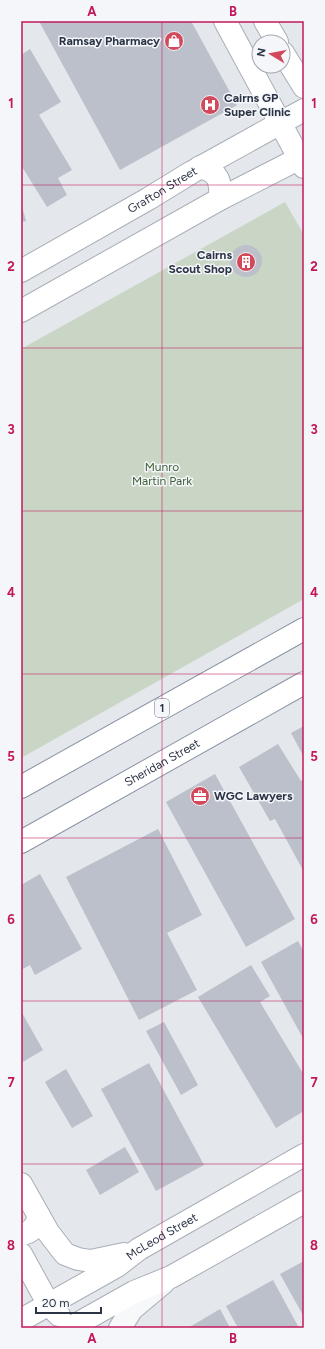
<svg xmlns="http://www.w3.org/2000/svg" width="325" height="1349" viewBox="0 0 325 1349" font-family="Figtree,sans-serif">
<rect width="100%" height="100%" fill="#e4e7ec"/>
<polygon fill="#c9d6c5" points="285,202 304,235 304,599 21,758 21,349"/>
<g fill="#bbc0ca">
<polygon points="43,21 191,21 237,105 120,170 40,23"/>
<polygon points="30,49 61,102 39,115 72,170 58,178 67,195 47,207 21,165 21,55"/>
<polygon points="21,203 26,221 21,222"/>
<circle cx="246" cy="261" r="16"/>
<polygon points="304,726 304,757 291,733"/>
<polygon points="278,744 301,781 304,779 304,872 275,819 270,821 239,767"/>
<polygon points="215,774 295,919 246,947 166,802"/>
<polygon points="158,829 202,915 167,933 197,990 139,1020 66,877"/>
<polygon points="40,874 82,949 35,975 30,965 21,970 21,885"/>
<polygon points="298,941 304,952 304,1040 261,962"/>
<polygon points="251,965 270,996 260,1002 304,1075 304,1111 276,1128 198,997"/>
<polygon points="21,1011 43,1050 21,1063"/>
<polygon points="164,1022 198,1085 181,1095 146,1031"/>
<polygon points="149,1063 204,1165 156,1191 101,1089"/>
<polygon points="66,1069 93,1116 72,1128 45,1082"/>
<polygon points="125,1147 139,1172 100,1195 86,1170"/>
<polygon points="304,1261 304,1317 280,1274"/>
<polygon points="273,1280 299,1328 238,1328 226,1306"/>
<polygon points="220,1309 230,1328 188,1328"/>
</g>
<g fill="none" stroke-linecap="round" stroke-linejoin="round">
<g stroke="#a9aeb7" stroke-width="24">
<polyline id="street" points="120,1328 132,1309 163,1283"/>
</g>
<g stroke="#a9aeb7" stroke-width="24">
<g id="secondary">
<polyline points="225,21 304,167"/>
<polyline points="265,21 277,42"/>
<polyline points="283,53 304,87"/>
<path d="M200,167c19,5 21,14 20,32"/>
<path id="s1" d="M21,271l127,-72 44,-27 112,-62"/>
<polyline points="21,311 220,199 304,156"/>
<polyline points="21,1184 48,1232 65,1254 78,1259 91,1261 124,1254"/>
<path d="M21,1234c11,-1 15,-8 18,-18"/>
<polyline points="21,1254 49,1305 59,1315"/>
<path id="s2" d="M21,1320l96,-54 22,-17 165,-94"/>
<polyline points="70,1328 134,1292 171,1277 304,1202"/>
</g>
</g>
<g stroke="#8b94a3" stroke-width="24">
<g id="highway">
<polyline points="21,787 304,629"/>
<path id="s3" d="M21,842l283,-159"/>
</g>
</g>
<use href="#street" stroke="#f7f8fa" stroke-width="22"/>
<use href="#secondary" stroke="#fff" stroke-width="22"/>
<use href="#highway" stroke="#fff" stroke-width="22"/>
</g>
<path fill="none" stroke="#c2185b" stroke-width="1" stroke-opacity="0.55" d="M162,21v1307M21,185h283M21,348h283M21,511h283M21,674h283M21,838h283M21,1001h283M21,1164h283"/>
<defs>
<g id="shop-disc" transform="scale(1)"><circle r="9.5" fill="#d1495b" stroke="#f4f6f9"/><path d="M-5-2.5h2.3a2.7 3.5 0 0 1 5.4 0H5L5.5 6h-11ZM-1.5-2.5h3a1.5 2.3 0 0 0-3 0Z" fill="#fff"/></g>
<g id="hospital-disc" transform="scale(1)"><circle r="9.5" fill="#d1495b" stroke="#f4f6f9"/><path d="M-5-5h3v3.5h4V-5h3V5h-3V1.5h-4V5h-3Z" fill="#fff"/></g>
<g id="building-disc" transform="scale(1)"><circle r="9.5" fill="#d1495b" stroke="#f4f6f9"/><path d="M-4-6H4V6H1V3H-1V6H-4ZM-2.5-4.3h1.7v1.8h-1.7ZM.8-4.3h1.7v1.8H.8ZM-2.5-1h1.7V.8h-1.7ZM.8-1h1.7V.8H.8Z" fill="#fff"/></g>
<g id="office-disc" transform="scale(1)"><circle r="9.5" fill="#d1495b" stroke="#f4f6f9"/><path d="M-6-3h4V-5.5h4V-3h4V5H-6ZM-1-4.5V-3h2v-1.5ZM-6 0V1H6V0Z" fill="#fff"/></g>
</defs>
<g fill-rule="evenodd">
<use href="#shop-disc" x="174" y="41"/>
<use href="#hospital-disc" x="210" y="105"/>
<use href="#building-disc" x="246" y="262"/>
<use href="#office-disc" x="200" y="796"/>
</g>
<g text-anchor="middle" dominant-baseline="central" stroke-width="3" stroke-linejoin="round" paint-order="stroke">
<rect fill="#f4f6f9" stroke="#676e7b" stroke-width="1" x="155" y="699" width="14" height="18" rx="3"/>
<g font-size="11" font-weight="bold" fill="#2b3445">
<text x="162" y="708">1</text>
</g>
<g font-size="12" font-weight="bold" fill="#2b3445" stroke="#f4f6f9" text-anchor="end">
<text x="160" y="41">Ramsay Pharmacy</text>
<text x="224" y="98" text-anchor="start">Cairns GP<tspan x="224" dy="14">Super Clinic</tspan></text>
<text x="232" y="255">Cairns<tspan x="232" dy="14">Scout Shop</tspan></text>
<text x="214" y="796" text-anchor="start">WGC Lawyers</text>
</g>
<g font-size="12" fill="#2b3445" stroke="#f4f6f9">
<text stroke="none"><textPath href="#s1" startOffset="163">Grafton Street</textPath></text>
<text stroke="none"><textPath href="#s3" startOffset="162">Sheridan Street</textPath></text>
<text stroke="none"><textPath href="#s2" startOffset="164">McLeod Street</textPath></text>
</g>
<g font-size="12" fill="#3f6138" stroke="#f4f6f9">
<text x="162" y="467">Munro<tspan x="162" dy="14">Martin Park</tspan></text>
</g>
</g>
<rect width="325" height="1349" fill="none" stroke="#f4f6f9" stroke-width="44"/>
<g transform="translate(271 54) rotate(280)"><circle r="19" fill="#f4f6f9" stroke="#a4a8b1"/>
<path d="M0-3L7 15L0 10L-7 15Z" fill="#d1495b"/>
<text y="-6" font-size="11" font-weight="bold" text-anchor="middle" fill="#2b3445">N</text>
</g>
<path d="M36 1307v6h65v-6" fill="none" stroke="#2b3445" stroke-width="2"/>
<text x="42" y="1307" font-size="12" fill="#2b3445" stroke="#f4f6f9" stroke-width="3" paint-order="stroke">20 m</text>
<rect x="22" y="22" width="281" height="1305" fill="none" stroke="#c2185b" stroke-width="1.5"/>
<g font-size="13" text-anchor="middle" font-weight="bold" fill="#c2185b">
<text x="92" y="16">A</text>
<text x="233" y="16">B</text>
<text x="11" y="108">1</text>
<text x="314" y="108">1</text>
<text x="11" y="271">2</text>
<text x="314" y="271">2</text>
<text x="11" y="434">3</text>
<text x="314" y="434">3</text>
<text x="11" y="597">4</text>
<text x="314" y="597">4</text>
<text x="11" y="761">5</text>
<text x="314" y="761">5</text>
<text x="11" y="924">6</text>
<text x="314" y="924">6</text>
<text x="11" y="1087">7</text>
<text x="314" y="1087">7</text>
<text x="11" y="1250">8</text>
<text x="314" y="1250">8</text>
<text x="92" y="1343">A</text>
<text x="233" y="1343">B</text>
</g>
</svg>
